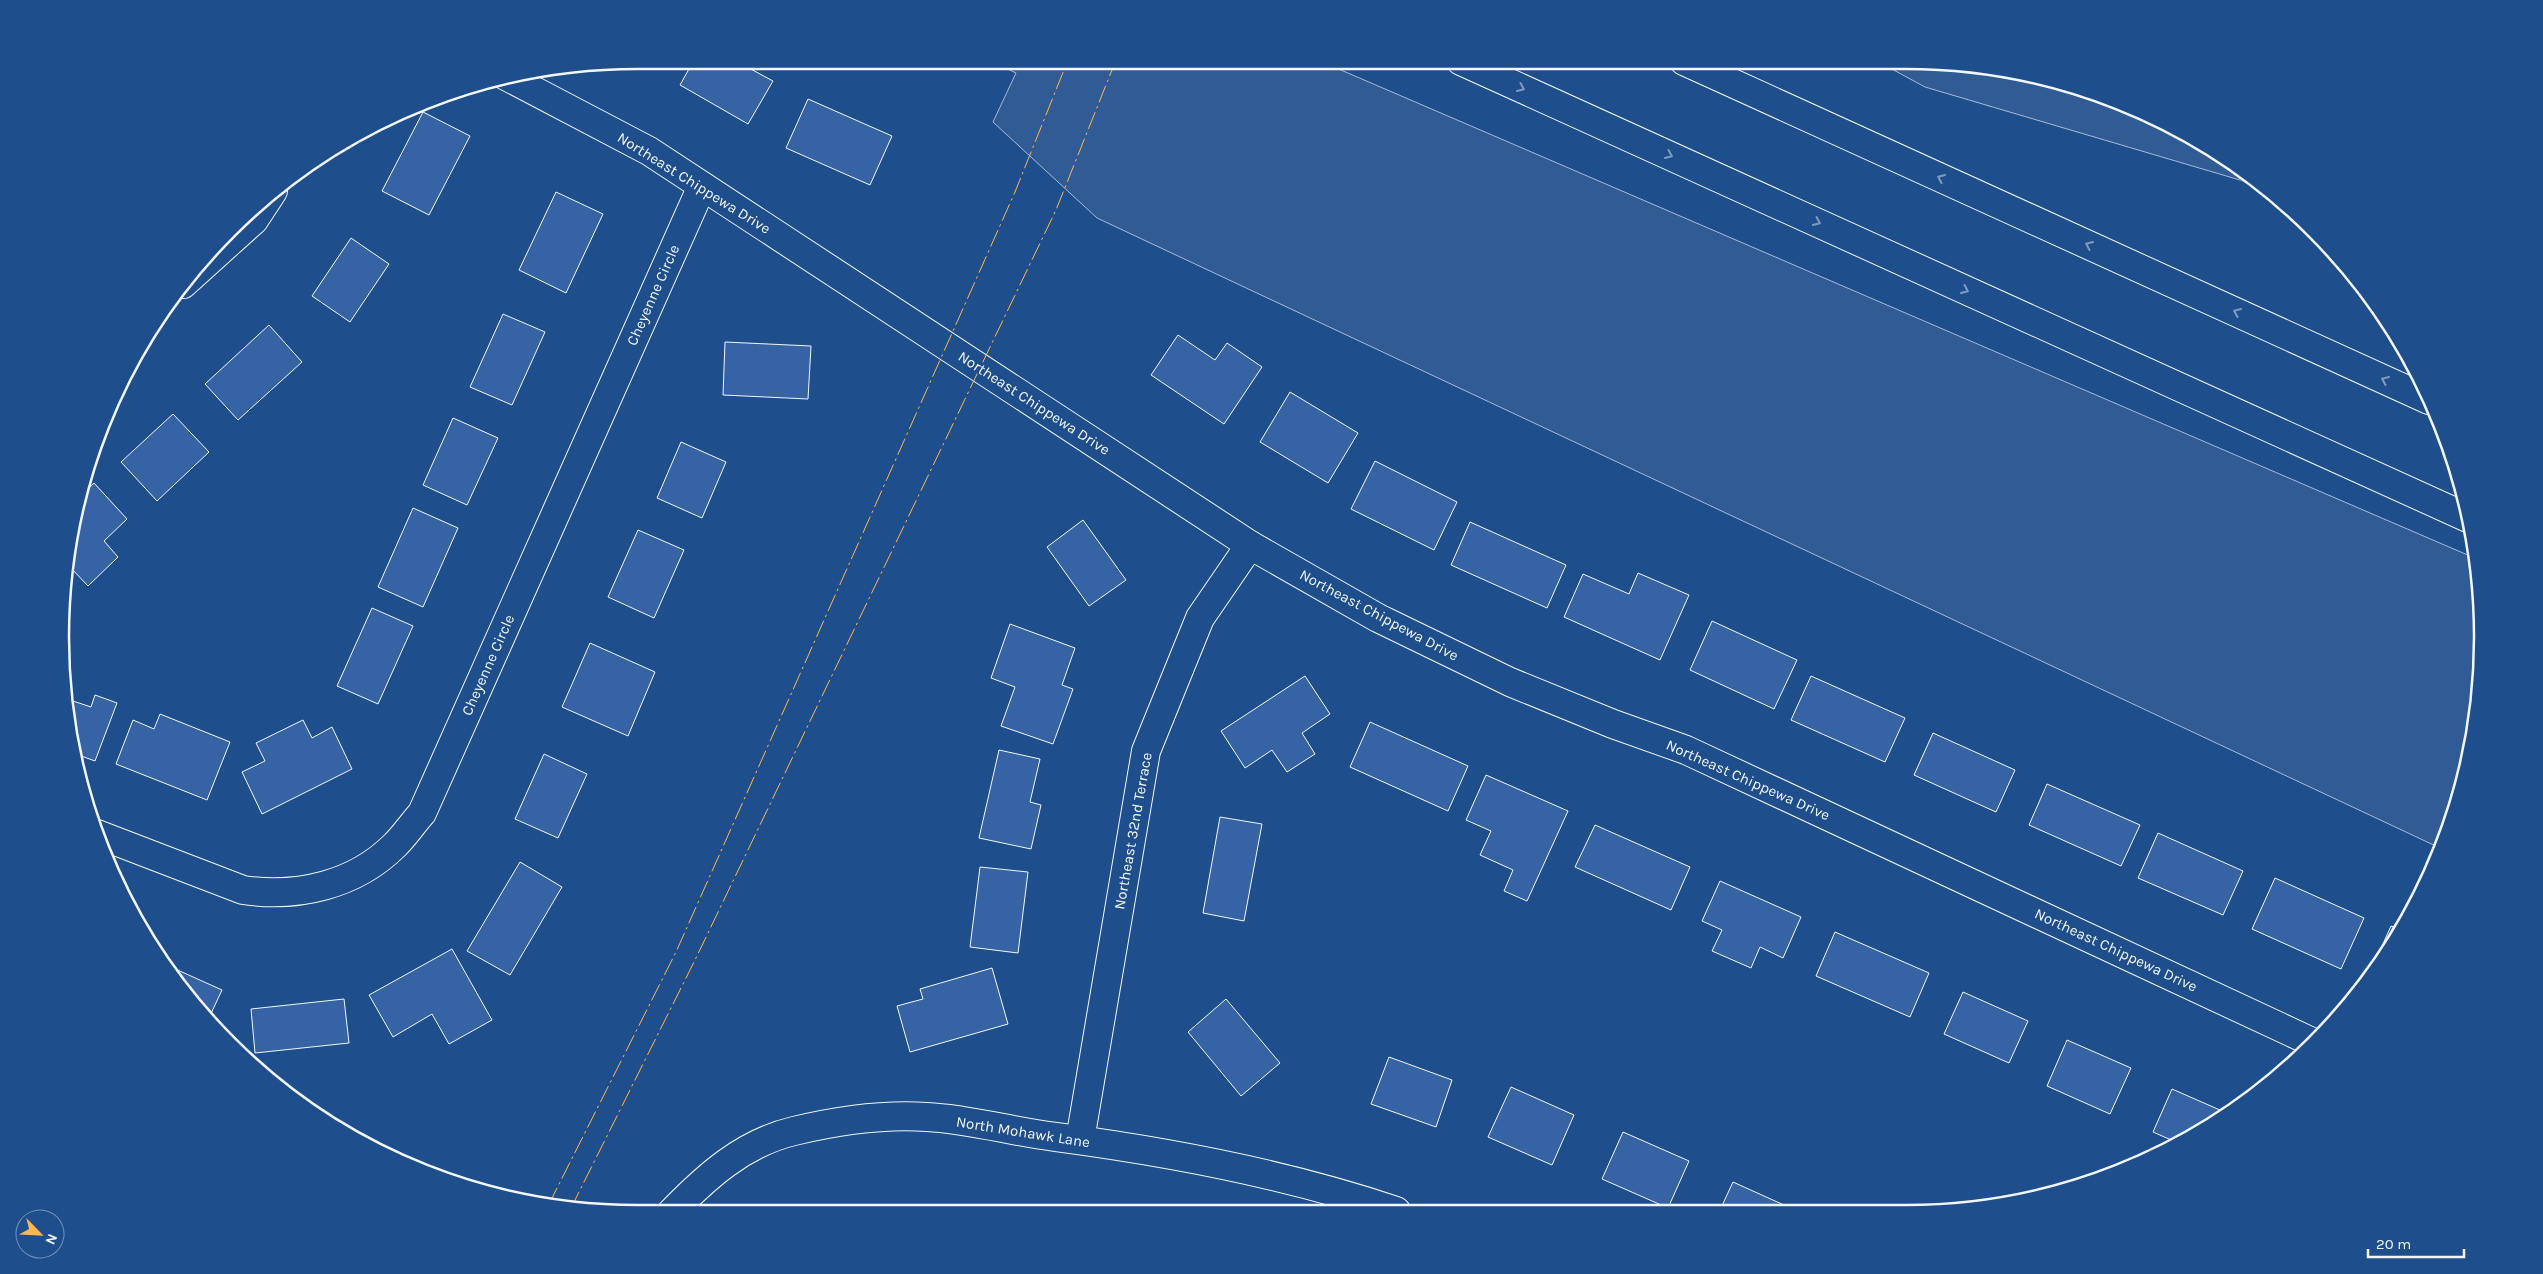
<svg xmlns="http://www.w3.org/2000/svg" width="2543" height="1274" viewBox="0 0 2543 1274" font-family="Karla,sans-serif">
<rect width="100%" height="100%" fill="#1f4e8c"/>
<g fill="#305b95" stroke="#a8bbd7">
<polygon points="989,60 1320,61 2477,559 2482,674 2463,786 2440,848 1097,218 993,122 1016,73"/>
<polygon points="1877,61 1943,61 2055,80 2161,119 2257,179 2267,188 1925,87"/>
</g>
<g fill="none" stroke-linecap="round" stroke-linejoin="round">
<polyline stroke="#446ba0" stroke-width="10" points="2240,168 2244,177 2260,182"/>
</g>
<g fill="#3563a3" stroke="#f2f6ff">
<polygon points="694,60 734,60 773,81 748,124 680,85"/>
<polygon points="808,99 892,136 870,185 786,148"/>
<polygon points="423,112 470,136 429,215 382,191"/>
<polygon points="556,192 603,214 566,293 519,270"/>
<polygon points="351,238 389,264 350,322 312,296"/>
<polygon points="503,314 545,332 512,405 470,387"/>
<polygon points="269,325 302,362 238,420 205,384"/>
<polygon points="1178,335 1215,360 1227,343 1262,367 1224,424 1151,375"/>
<polygon points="725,342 811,346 808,399 723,395"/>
<polygon points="1290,392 1358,433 1328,483 1260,442"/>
<polygon points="173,414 209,452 157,501 121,462"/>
<polygon points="453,418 498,438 467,505 423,485"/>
<polygon points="681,442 726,462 702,518 657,498"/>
<polygon points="1375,461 1457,502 1434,550 1351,509"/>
<polygon points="94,483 127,519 104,541 118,557 88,586 71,568 64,575 71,524 80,496"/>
<polygon points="413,508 458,528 423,607 378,587"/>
<polygon points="1083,520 1126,580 1089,606 1047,547"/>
<polygon points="1470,522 1566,565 1547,608 1451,565"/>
<polygon points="638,530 684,550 654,618 608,597"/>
<polygon points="1638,573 1689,595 1660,660 1564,617 1583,574 1629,594"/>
<polygon points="372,608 413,626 378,704 337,686"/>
<polygon points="1712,621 1797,660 1774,709 1690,670"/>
<polygon points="1010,624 1075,648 1062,685 1073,689 1053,744 1001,726 1015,687 991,678"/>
<polygon points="590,643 655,672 628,736 562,707"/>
<polygon points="1305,676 1330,714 1302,733 1315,754 1287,772 1272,750 1245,768 1221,731"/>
<polygon points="1811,676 1905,718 1885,762 1791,720"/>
<polygon points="95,695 117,703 95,761 73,753 64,698 91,707"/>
<polygon points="160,714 230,742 207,800 116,764 133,720 154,729"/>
<polygon points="303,720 312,738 332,727 352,769 262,814 242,772 265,761 256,743"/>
<polygon points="1370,722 1468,766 1448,811 1350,767"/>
<polygon points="1933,733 2015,770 1996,812 1914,775"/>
<polygon points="999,750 1040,759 1030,802 1041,805 1031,849 979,838"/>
<polygon points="544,754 587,774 558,838 515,819"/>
<polygon points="1486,775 1568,811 1527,901 1504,891 1513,870 1480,855 1491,831 1466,820"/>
<polygon points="2047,784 2140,825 2121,866 2029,825"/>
<polygon points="1220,817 1262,824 1244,921 1203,913"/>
<polygon points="1595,825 1690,867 1671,910 1575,867"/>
<polygon points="2158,833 2243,871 2223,915 2138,878"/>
<polygon points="520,862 562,887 510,975 467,951"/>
<polygon points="980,867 1028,872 1018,953 970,947"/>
<polygon points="2275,878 2364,918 2341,969 2252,929"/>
<polygon points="1720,881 1801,917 1783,958 1760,947 1751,968 1712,951 1722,930 1702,921"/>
<polygon points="2391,926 2399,929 2370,973"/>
<polygon points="1835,932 1929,973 1910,1017 1816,976"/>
<polygon points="452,949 492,1020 449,1044 432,1014 393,1037 369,995"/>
<polygon points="162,963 222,990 208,1020"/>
<polygon points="992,968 1008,1024 910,1052 897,1006 923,999 920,989"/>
<polygon points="1963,992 2028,1021 2009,1063 1944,1034"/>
<polygon points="344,999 349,1043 255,1053 251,1009"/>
<polygon points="1226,999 1280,1063 1241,1096 1188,1032"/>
<polygon points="2067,1040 2131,1068 2110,1114 2047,1086"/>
<polygon points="1389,1057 1452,1080 1436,1127 1371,1104"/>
<polygon points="1511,1087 1574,1115 1552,1165 1488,1137"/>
<polygon points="2172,1089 2229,1114 2178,1143 2153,1132"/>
<polygon points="1623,1132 1689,1161 1668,1208 1602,1179"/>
<polygon points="1733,1182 1795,1210 1720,1210"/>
</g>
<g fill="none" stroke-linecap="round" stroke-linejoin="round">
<g stroke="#f2f6ff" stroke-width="30">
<g id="minor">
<polyline points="506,76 649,151 1250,545 1378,618 1510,682 1613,724 1686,750 2312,1042"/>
<polyline points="183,284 254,220 273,191"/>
<path d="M97,834l146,56c55,8 112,-5 152,-45 10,-10 18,-22 27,-32l280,-627"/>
<polyline points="1080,1140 1146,751 1200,618 1250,545"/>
<path d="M671,1213c35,-36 72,-70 123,-82 42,-10 89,-17 133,-14 43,2 86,15 129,20 114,15 231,37 340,74"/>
</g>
</g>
<g stroke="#f2f6ff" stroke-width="30">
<g id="highway">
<polyline points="1461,61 2468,518"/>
<polyline points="1684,61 2429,400"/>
</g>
</g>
<use href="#minor" stroke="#1f4e8c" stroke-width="28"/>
<use href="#highway" stroke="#1f4e8c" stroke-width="28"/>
<g stroke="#ffb74d" stroke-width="1" stroke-dasharray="18 4 2.5 4" stroke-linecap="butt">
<polyline points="549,1204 676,952 1015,192 1068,60"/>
<polyline points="571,1208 695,960 1056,210 1116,60"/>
</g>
</g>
<defs><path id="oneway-chevron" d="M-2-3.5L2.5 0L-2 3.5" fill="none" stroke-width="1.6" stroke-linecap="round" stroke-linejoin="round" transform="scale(1.25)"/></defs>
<g stroke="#7e9ac0">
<use href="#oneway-chevron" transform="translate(1521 88) rotate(24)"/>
<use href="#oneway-chevron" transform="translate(1669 155) rotate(24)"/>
<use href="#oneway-chevron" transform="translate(1941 178) rotate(-156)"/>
<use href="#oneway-chevron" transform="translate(1817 222) rotate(24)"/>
<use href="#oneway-chevron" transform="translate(2089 245) rotate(-156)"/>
<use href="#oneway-chevron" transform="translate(1965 290) rotate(24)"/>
<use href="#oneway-chevron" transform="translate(2237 312) rotate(-156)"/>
<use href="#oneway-chevron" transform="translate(2385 380) rotate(-156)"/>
</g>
<g text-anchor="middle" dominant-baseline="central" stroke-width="4" stroke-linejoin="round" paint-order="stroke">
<g font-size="15" fill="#f2f6ff" stroke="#1f4e8c">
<text transform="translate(694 183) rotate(32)">Northeast Chippewa Drive</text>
<text transform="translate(653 295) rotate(-66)">Cheyenne Circle</text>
<text transform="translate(1034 403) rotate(33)">Northeast Chippewa Drive</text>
<text transform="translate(1379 615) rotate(28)">Northeast Chippewa Drive</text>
<text transform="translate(488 665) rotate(-66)">Cheyenne Circle</text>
<text transform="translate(1748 780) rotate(24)">Northeast Chippewa Drive</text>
<text transform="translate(1133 831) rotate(-80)">Northeast 32nd Terrace</text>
<text transform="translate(2116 950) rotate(25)">Northeast Chippewa Drive</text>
<text transform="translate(1023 1132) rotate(9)">North Mohawk Lane</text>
</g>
</g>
<path d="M0 0H2543V1274H0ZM637 69H1906A568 568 0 0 1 2474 637V637A568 568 0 0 1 1906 1205H637A568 568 0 0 1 69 637V637A568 568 0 0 1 637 69Z" fill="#1f4e8c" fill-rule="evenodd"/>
<path fill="none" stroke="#f2f6ff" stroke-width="2.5" d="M637 69H1906A568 568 0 0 1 2474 637V637A568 568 0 0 1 1906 1205H637A568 568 0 0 1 69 637V637A568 568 0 0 1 637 69Z"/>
<g transform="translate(40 1234) rotate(114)"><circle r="24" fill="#1f4e8c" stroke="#7391ba"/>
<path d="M0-4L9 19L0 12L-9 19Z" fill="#ffb74d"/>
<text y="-8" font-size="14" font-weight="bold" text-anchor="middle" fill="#f2f6ff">N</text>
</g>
<path d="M2368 1249v8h96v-8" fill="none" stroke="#f2f6ff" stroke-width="2.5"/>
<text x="2376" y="1249" font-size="15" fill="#f2f6ff" stroke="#1f4e8c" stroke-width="4" paint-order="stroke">20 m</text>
</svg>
